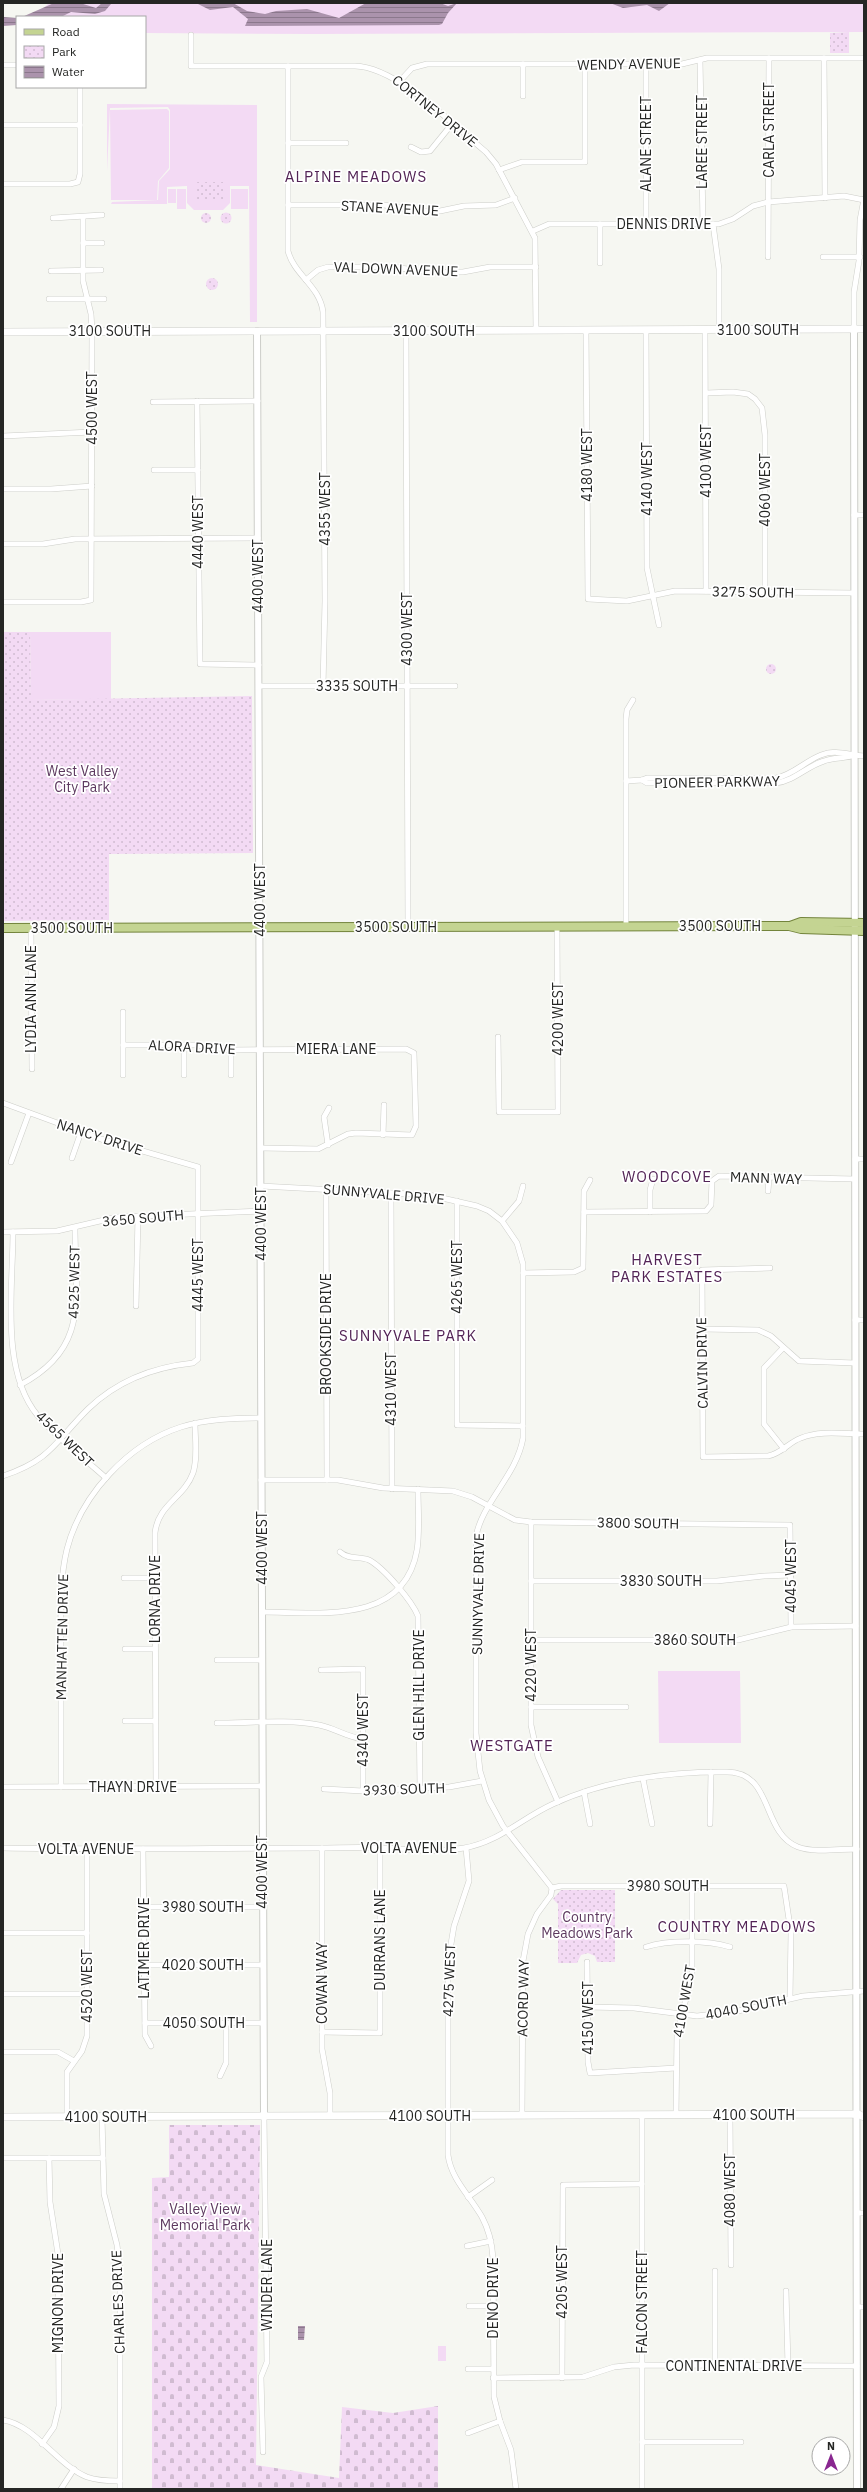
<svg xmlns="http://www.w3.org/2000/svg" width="867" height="2492" viewBox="0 0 867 2492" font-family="'IBM Plex Sans',sans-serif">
<defs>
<pattern id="cemetery-stones" width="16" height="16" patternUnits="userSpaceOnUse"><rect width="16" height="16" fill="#f3daf4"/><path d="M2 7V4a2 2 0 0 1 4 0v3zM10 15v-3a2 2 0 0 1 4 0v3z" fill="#d0bbd1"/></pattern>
<pattern id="park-dots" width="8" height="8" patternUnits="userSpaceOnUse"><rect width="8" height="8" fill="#f3daf4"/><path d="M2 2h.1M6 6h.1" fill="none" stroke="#d0bbd1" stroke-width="1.8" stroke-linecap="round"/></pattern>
<pattern id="water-rules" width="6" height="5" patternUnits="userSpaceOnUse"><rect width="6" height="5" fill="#ab93ac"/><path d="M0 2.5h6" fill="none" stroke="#8b788c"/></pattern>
</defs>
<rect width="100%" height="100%" fill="#f6f7f2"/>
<g fill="#f3daf4">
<polygon points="49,3 864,3 864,32 312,34 145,33 145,17 34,17"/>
<polygon points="107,104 257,105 257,322 250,322 249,186 230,186 230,203 223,210 194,210 187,203 187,186 167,187 167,204 111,204 112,202 158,200 159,181 170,169 170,110 168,107 110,108 107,171"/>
<polygon points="167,109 169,111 169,168 158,181 157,200 111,200 110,110"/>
<rect x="168" y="189" width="8" height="14"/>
<rect x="177" y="189" width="9" height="20"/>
<rect x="231" y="189" width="17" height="20"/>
<polygon points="30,632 111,632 111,699 31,700"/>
<polygon points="658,1671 740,1671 741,1743 659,1743"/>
<rect x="438" y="2346" width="8" height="15"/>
</g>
<polygon fill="url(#cemetery-stones)" points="169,2125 260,2125 256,2465 339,2478 342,2407 393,2413 438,2406 438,2489 152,2489 152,2178 169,2177"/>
<g fill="url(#park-dots)">
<polygon points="849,32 849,53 830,53 830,33"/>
<rect x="196" y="182" width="27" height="18"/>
<circle cx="226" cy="218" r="5.5"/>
<circle cx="206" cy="218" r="5"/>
<circle cx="212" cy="284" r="6"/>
<polygon points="3,632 30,632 31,700 252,696 253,853 109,854 109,920 3,921"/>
<circle cx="771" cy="669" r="5"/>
<polygon points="561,1890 615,1890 615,1962 597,1962 595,1956 588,1953 581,1955 577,1963 558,1963 558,1904 553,1899"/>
</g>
<g fill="url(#water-rules)">
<polygon points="54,3 80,3 96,8 102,3 120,3 111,4 105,11 95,14 71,12 61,17 22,17"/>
<polygon points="196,3 233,3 247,11 265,14 276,11 307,9 339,18 366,3 440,3 448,6 457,3 448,13 442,24 439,25 245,26 248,19 233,7 210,10"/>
<polygon points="610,3 670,3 659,11 647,5 623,8"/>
<polygon points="3,17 17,18 17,25 3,26"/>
<polygon points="298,2326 305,2326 304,2340 298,2340"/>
</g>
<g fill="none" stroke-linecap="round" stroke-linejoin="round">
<g stroke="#cdcec9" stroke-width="6">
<g id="minor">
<path d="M191,35v31h164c42,1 98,59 131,86l10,12 39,74 1,92"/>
<polyline points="824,58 825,198"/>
<polyline points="700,60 703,224"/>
<polyline points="523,64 523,96"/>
<polyline points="646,64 646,224"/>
<polyline points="3,65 17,65"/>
<path d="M288,66v185c6,24 32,35 35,61l2,289 -2,85"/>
<polyline points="400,81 412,68 427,64 682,64 707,58 864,58"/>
<polyline points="3,125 80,125"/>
<polyline points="288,143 346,143"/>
<polyline points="411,147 421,152 430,151 452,124"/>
<polyline points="499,170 522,162 585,162 585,64"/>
<polyline points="3,184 70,184 78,182 80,174 80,87"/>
<polyline points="288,205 384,205 418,211 440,211 464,206 496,205 515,198"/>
<polyline points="53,218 102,215"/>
<polyline points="713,224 719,269 719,330"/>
<polyline points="533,231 549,224 719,224 733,219 753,206 768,202 844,196 864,200"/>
<polyline points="83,243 102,243"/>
<polyline points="768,257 769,58"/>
<polyline points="823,257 860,257"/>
<polyline points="600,263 600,224"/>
<polyline points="51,271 101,270"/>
<polyline points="306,280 318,270 328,267 393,267 429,272 463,272 490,267 536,267"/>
<polyline points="49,299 104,299"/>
<polyline points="586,330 588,599 627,601 675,591 854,593"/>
<polyline points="646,330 647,568 659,625"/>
<polyline points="705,330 706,591"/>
<polyline points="854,330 854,292 859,261 860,220 864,199"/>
<polyline points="406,331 408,927"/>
<polyline points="706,393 733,392 748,394 755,399 762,408 765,435 765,593"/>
<polyline points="197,401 200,664 259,665"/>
<polyline points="153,402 258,401"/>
<polyline points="3,436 92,432"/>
<polyline points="154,470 198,470"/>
<polyline points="3,489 51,489 92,486"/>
<polyline points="854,515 864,515"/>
<polyline points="3,544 43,544 75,539 258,538"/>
<polyline points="3,602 81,602 91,600 92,331 91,314 83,281 83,217"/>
<polyline points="259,686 455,686"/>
<path d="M642,780l5,3h129c18,-2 31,-17 48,-22 11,-4 21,-2 31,-6"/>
<path d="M626,781l16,-1 5,-2h129c17,-3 29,-17 45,-23 15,-6 28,0 43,1"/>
<polyline points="626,927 626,719 627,710 633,700"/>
<polyline points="31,928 32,1069"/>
<polyline points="123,1012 123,1075"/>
<polyline points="498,1037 499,1112 558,1112 557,927"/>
<polyline points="123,1045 197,1045 231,1050 406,1049 414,1053 416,1126 412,1135 356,1133 348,1134 318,1149 261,1148"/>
<polyline points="184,1045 184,1075"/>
<polyline points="231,1050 231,1075"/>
<path d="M3,1103l98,36 97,28v192l-5,4c-39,4 -76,18 -105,46 -33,33 -37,51 -85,67"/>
<polyline points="383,1135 384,1105"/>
<polyline points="328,1145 324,1117 329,1108"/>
<polyline points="72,1158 81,1132"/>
<polyline points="855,1159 864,1159"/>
<polyline points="11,1162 29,1113"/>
<path d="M261,1186l168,9 48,11 12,5 13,10 15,22 6,21v174c-6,37 -42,66 -47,99v196l4,38 9,29 14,26 49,62"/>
<polyline points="326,1189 327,1480"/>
<polyline points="768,1191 769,1177"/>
<polyline points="391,1193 392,1489"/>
<polyline points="457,1201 457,1425 523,1426"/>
<polyline points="584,1212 706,1211 711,1205 712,1181 719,1176 855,1179"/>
<polyline points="650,1212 650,1190 653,1179"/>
<polyline points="502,1221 519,1201 523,1186"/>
<polyline points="3,1232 57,1231 117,1217 261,1211"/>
<path d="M13,1232c0,57 -13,139 25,184 20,23 46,42 68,62"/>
<path d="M770,1268l-68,2 1,187 65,-1c13,-2 21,-14 33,-18 19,-8 43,-4 63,-4"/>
<polyline points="523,1273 574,1272 583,1268 584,1191 590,1180"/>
<polyline points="136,1306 138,1216"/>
<polyline points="855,1320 864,1320"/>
<polyline points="703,1329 758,1330 771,1336 799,1361 855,1363"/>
<polyline points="783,1348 764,1368 764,1424 784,1449"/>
<path d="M20,1385c71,-37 55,-89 55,-157"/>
<polyline points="261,1480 338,1480 383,1488 453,1491 472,1497 515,1520 531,1522 790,1525 791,1627"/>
<polyline points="531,1522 531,1725 538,1757 558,1802"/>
<path d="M340,1552c9,8 19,4 29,8 15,8 43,41 49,56l2,172"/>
<polyline points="124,1578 155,1578"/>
<polyline points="531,1581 717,1581 764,1576 791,1575"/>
<path d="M262,1612c56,0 142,14 155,-62 3,-19 1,-41 1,-61"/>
<polyline points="531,1640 738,1640 791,1627 856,1626"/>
<polyline points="125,1649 155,1649"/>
<polyline points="217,1660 262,1660"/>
<polyline points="321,1670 363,1669 363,1791"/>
<polyline points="531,1707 626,1707"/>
<polyline points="125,1721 155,1721"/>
<path d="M217,1723c31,0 73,-4 102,2 16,3 27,12 44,14"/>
<polyline points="643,1779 652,1824"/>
<polyline points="3,1787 262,1786"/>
<path d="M61,1787c0,-46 0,-91 0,-136 0,-35 -2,-69 6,-102 14,-54 61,-105 114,-122 26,-8 53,-9 80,-9"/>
<path d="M156,1787l-1,-254c3,-29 29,-35 38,-60 5,-15 2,-34 2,-50"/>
<polyline points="324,1789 363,1791 449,1787 482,1781"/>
<polyline points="584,1792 590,1824"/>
<polyline points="710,1824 711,1772"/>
<path d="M3,1848c105,2 210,0 315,0 21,0 43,-1 64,0 28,1 54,5 82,0 35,-6 58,-30 89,-44 52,-24 118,-33 174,-32 47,0 34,61 71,75 16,6 41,2 59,2"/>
<polyline points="322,1848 322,2049 330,2093 330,2116"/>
<path d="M466,1848l3,33 -15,45 -6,36v193c3,24 22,41 34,62 7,13 10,26 11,41l1,139 6,24 11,29 5,39"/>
<polyline points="143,1849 145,2035 151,2046"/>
<polyline points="552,1888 561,1886 784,1886 791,1933 790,1998"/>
<polyline points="144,1907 262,1907"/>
<polyline points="3,1933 87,1933"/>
<path d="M646,1947c21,-7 62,-7 84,0"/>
<polyline points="587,1962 588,2062 590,2073 676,2068"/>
<polyline points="144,1965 263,1965"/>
<polyline points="3,1994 87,1994"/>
<polyline points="588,2007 634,2008 697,2016 738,2011 803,1996 864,1991"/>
<polyline points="145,2023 263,2023"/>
<polyline points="322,2032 380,2033 380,1848"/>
<polyline points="3,2052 58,2052 74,2061"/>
<polyline points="220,2076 226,2063 226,2023"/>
<polyline points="522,2115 523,1961 528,1934 537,1914 551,1895 552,1888"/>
<polyline points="642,2115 642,2489"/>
<polyline points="676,2115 677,2034 692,1975 692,1886"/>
<polyline points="730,2115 731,2265"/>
<polyline points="67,2117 67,2072 82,2051 87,2036 87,1849"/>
<polyline points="102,2117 104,2194 117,2245 120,2269 120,2489"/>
<polyline points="3,2158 103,2158"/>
<polyline points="468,2197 492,2180"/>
<polyline points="857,2213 864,2213"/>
<polyline points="467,2246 491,2241"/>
<polyline points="715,2271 715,2366"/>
<polyline points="786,2291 788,2366"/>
<polyline points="469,2306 493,2306"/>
<polyline points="857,2307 864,2307"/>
<polyline points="468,2369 493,2369"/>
<polyline points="493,2378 583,2377 614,2367 634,2365 857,2366"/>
<polyline points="562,2378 563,2185 642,2184"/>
<path d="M3,2420c32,5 54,45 84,57 11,4 22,4 33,4"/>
<polyline points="468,2433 500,2421"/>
<polyline points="642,2442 741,2442"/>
<polyline points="42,2444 54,2427 59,2406 58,2254 50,2202 49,2158"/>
<polyline points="263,2452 261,2377 267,2362 264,2116"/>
<polyline points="61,2489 74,2469"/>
</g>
</g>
<g stroke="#cdcec9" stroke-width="8">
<g id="tertiary">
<polyline points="854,330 857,2489"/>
<polyline points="257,331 264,2116"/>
</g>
</g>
<g stroke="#cdcec9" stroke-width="8">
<g id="secondary">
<polyline points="3,332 864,329"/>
<polyline points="3,2117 858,2114 864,2117"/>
</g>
</g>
<g stroke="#73843c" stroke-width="10">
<g id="primary">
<polyline points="790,926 801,922 864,923"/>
<polyline points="3,928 789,926 801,929 864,931"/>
</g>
</g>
<use href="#minor" stroke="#fff" stroke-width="5"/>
<use href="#tertiary" stroke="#fff" stroke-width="6"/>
<use href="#secondary" stroke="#fff" stroke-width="7"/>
<use href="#primary" stroke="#c4d492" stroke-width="8"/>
</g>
<g text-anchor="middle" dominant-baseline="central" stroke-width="3.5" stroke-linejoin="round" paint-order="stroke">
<g font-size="14" fill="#252624" stroke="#fff">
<text transform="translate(629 64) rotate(-1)">WENDY AVENUE</text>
<text transform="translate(435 111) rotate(39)">CORTNEY DRIVE</text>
<text transform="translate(769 130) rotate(-90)">CARLA STREET</text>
<text transform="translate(702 142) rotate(-90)">LAREE STREET</text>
<text transform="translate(646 144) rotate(-90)">ALANE STREET</text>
<text transform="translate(390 208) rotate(3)">STANE AVENUE</text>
<text x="664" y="224">DENNIS DRIVE</text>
<text transform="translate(396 269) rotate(2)">VAL DOWN AVENUE</text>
<text x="758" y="330">3100 SOUTH</text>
<text x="110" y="331">3100 SOUTH</text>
<text x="434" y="331">3100 SOUTH</text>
<text transform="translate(92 408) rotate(-90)">4500 WEST</text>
<text transform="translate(706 461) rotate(-90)">4100 WEST</text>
<text transform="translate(587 465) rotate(-90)">4180 WEST</text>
<text transform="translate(647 479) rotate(-90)">4140 WEST</text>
<text transform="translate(765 490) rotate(-90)">4060 WEST</text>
<text transform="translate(325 509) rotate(-90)">4355 WEST</text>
<text transform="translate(198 532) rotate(-90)">4440 WEST</text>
<text transform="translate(258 576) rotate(-90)">4400 WEST</text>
<text transform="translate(753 592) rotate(1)">3275 SOUTH</text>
<text transform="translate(407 629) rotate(-90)">4300 WEST</text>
<text x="357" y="686">3335 SOUTH</text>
<text transform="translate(717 782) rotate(-1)">PIONEER PARKWAY</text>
<text transform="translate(260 900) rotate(-90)">4400 WEST</text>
<text x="720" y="926">3500 SOUTH</text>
<text x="396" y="927">3500 SOUTH</text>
<text x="72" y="928">3500 SOUTH</text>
<text transform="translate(31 999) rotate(-90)">LYDIA ANN LANE</text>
<text transform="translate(558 1019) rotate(-90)">4200 WEST</text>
<text transform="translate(192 1047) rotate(3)">ALORA DRIVE</text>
<text x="336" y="1049">MIERA LANE</text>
<text transform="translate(100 1137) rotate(18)">NANCY DRIVE</text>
<text transform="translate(766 1178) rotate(2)">MANN WAY</text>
<text transform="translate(384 1194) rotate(5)">SUNNYVALE DRIVE</text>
<text transform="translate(143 1218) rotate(-5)">3650 SOUTH</text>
<text transform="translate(261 1224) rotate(-90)">4400 WEST</text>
<text transform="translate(198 1275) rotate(-90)">4445 WEST</text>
<text transform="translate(457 1277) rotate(-90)">4265 WEST</text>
<text transform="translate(74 1282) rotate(-89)">4525 WEST</text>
<text transform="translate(326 1334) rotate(-90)">BROOKSIDE DRIVE</text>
<text transform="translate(702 1363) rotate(-91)">CALVIN DRIVE</text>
<text transform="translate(391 1389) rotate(-90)">4310 WEST</text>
<text transform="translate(65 1439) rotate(44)">4565 WEST</text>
<text transform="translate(638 1523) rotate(1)">3800 SOUTH</text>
<text transform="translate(262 1548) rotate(-90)">4400 WEST</text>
<text transform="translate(791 1576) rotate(-90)">4045 WEST</text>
<text x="661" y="1581">3830 SOUTH</text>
<text transform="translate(478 1594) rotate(-89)">SUNNYVALE DRIVE</text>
<text transform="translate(155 1599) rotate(-90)">LORNA DRIVE</text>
<text transform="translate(62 1637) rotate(-89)">MANHATTEN DRIVE</text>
<text x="695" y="1640">3860 SOUTH</text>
<text transform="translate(531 1665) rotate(-90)">4220 WEST</text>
<text transform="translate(419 1685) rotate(-90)">GLEN HILL DRIVE</text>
<text transform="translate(363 1730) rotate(-90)">4340 WEST</text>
<text x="133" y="1787">THAYN DRIVE</text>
<text transform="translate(404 1789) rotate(-2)">3930 SOUTH</text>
<text x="409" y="1848">VOLTA AVENUE</text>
<text x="86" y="1849">VOLTA AVENUE</text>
<text transform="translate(262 1872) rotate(-90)">4400 WEST</text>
<text x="668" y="1886">3980 SOUTH</text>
<text x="203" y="1907">3980 SOUTH</text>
<text transform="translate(380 1940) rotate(-90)">DURRANS LANE</text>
<text transform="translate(144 1948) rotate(-90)">LATIMER DRIVE</text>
<text x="203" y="1965">4020 SOUTH</text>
<text transform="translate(449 1980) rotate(-88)">4275 WEST</text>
<text transform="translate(322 1983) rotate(-90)">COWAN WAY</text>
<text transform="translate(87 1986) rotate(-90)">4520 WEST</text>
<text transform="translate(523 1998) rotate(-89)">ACORD WAY</text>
<text transform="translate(684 2001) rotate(-80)">4100 WEST</text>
<text transform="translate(746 2007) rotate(-11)">4040 SOUTH</text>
<text transform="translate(588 2018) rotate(-90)">4150 WEST</text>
<text x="204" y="2023">4050 SOUTH</text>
<text x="754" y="2115">4100 SOUTH</text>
<text x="430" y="2116">4100 SOUTH</text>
<text x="106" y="2117">4100 SOUTH</text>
<text transform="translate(730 2190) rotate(-90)">4080 WEST</text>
<text transform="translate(562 2282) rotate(-90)">4205 WEST</text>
<text transform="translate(267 2285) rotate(-90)">WINDER LANE</text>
<text transform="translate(493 2298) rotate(-90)">DENO DRIVE</text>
<text transform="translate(118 2302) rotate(-92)">CHARLES DRIVE</text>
<text transform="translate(642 2302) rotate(-90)">FALCON STREET</text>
<text transform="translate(58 2303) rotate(-90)">MIGNON DRIVE</text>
<text x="734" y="2366">CONTINENTAL DRIVE</text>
</g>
<g font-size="14" fill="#5d395f" stroke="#fff">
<text x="82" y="771">West Valley<tspan x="82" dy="16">City Park</tspan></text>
<text x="587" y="1917">Country<tspan x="587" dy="16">Meadows Park</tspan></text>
<text x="205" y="2209">Valley View<tspan x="205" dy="16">Memorial Park</tspan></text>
</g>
<g font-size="15" letter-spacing="1" fill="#532456" stroke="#fff">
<text x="356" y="176">ALPINE MEADOWS</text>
<text x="667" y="1176">WOODCOVE</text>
<text x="667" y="1259">HARVEST<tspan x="667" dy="17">PARK ESTATES</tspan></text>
<text x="408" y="1335">SUNNYVALE PARK</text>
<text x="512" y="1745">WESTGATE</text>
<text x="737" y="1926">COUNTRY MEADOWS</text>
</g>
</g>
<rect width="867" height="2492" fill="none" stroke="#252624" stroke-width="8"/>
<rect x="16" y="16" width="130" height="72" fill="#ffffff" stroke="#a8a8a7"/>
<rect x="24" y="29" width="20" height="6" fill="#c4d492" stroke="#a8a8a7"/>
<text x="52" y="36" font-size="12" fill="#252624">Road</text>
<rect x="24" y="46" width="20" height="12" fill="url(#park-dots)" stroke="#a8a8a7"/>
<text x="52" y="56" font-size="12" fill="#252624">Park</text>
<rect x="24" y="66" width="20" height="12" fill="url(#water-rules)" stroke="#a8a8a7"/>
<text x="52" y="76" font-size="12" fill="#252624">Water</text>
<g transform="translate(831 2456)"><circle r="19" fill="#ffffff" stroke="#a8a8a7"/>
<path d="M0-3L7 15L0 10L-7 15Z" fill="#892790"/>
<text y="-6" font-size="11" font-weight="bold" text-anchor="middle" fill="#252624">N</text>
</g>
</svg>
